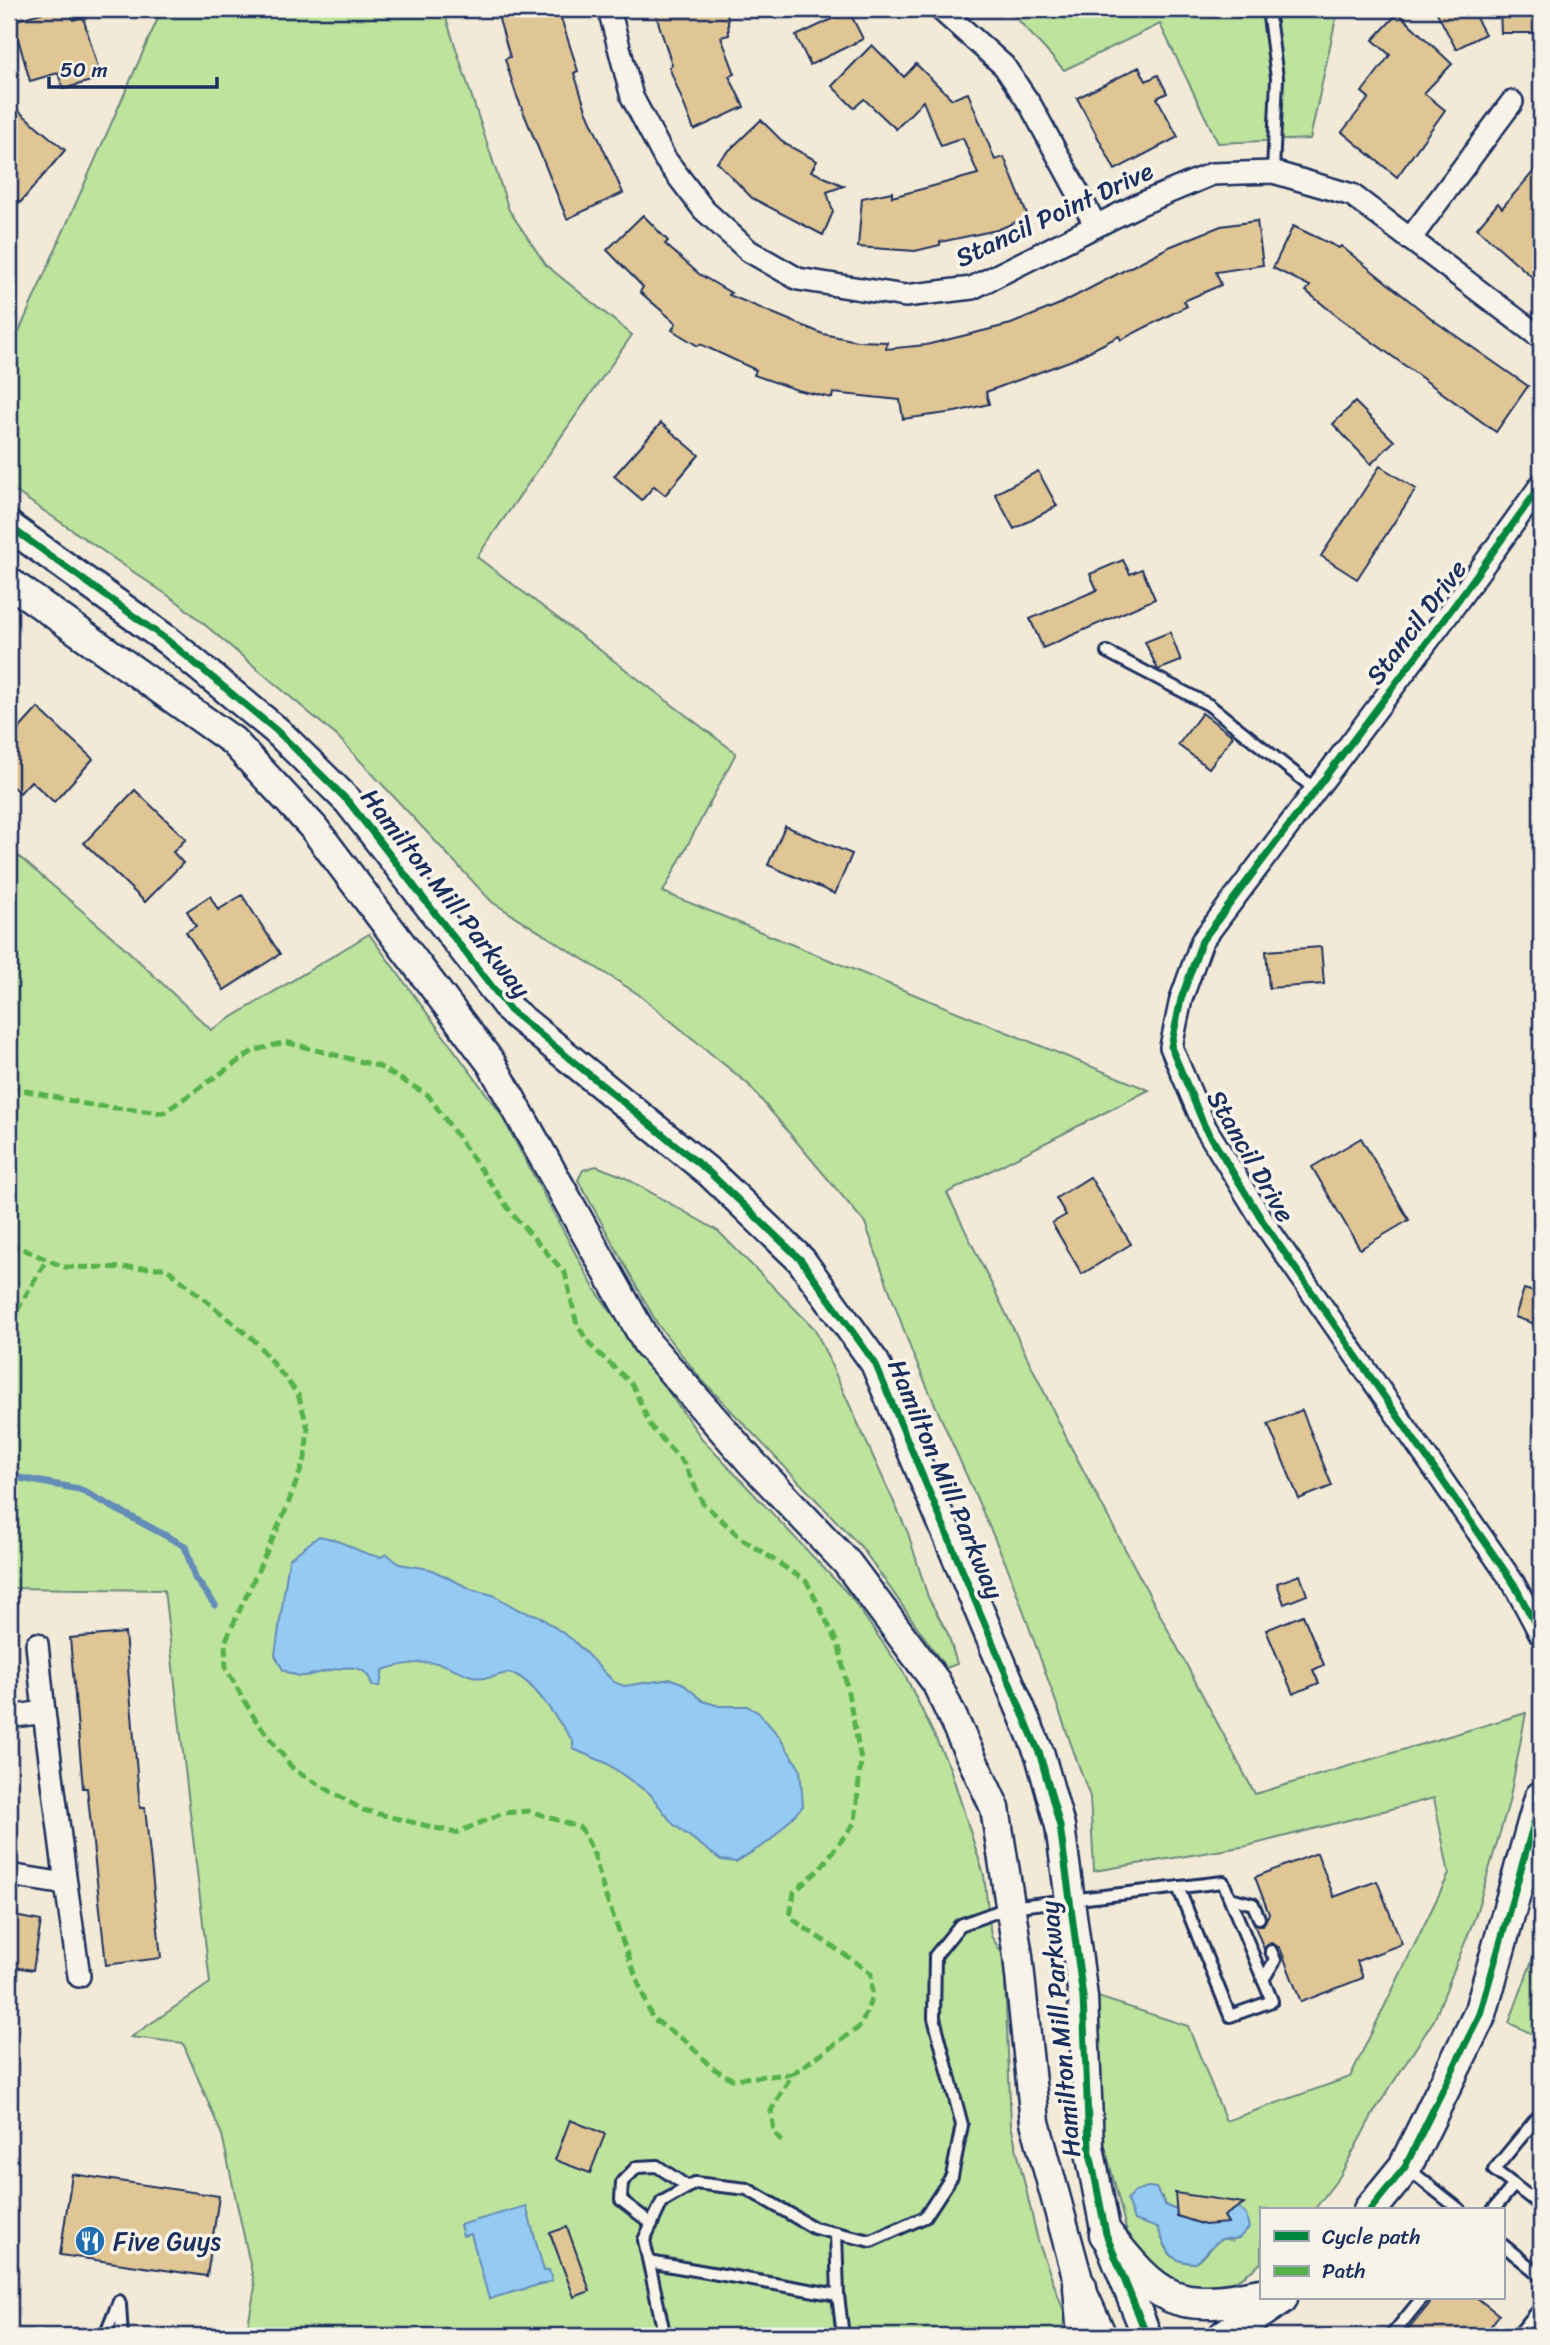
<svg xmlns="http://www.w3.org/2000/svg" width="1550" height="2345" viewBox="0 0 1550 2345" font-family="Sriracha,sans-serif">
<rect width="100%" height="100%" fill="#f2ead7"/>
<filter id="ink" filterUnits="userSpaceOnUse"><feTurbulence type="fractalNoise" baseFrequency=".0143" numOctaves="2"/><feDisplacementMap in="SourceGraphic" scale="14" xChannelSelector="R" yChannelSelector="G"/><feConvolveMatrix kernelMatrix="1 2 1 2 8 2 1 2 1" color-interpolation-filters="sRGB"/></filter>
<g filter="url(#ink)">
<g fill="#bee39d" stroke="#6c897e" stroke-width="2" fill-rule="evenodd">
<path d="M162,9h281l66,201 37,55 86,70 -155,222 259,196 -73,139 486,198 -202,103 124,254 184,347 271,-81 -17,89 -34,115 -41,103 -60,92 -34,64 -26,34h-53v53c-23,21 -48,28 -78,30l-53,-49 -32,-125v-122l90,29 38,95 124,-44 99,-203 -15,-76 -187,48 -153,25 -4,-74 -81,-226 -96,-216 -48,-132 -117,-139 -110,-90 -146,-92 -154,-165 -159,-134 -170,-116v-133zM1162,2197l3,8 8,4 16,-9 42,40 -8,-2c-11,5 -15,17 -27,25 -26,0 -30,-12 -38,-35l-6,-4z"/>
<polygon points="1008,9 1338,9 1310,139 1218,143 1160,24 1064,70"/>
<polygon points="9,848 123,946 211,1030 369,934 499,1111 594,1288 703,1440 850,1596 904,1673 950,1768 984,1875 991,1936 1004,1956 1011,2125 1038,2241 1065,2314 1062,2336 246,2336 255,2287 222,2135 183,2043 131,2037 210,1983 164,1590 9,1588"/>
<polygon points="596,1166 622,1176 718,1231 815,1329 908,1533 928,1597 948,1634 957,1664 946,1668 862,1548 701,1379 658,1325 578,1180 583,1170"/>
<polygon points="1541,1936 1541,2038 1509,2023"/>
</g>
<g fill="#95caf3" stroke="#648cb7" stroke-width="2">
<path d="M319,1536c27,4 38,18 62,21l6,-3 12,10 31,5 43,21 20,5 26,15 18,5 36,25 41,42 10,4 47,-7 11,4 21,18 16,5h28l12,7 19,22 22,34 3,37 -33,35 -34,21 -15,-2 -48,-36 -23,-30 -44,-31 -33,-14v-8c-13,-17 -37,-56 -55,-65 -13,-6 -19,1 -31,2 -17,1 -31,-10 -46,-14 -13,-4 -46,1 -58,6l-3,16h-8c-6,-33 -48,-12 -68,-10 -7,1 -15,-3 -21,-6l-8,-15 14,-96z"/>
<path d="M1148,2187l8,1 9,17 8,4 16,-9 49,6 8,9 3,13 -10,10c-6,2 -11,0 -17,1 -7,1 -18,18 -26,24 -26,0 -29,-12 -38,-35l-24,-8 -7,-20 8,-9z"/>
<polygon points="526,2206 544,2271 549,2270 552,2281 489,2299 471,2234 463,2236 460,2225"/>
</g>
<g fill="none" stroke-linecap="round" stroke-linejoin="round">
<polyline stroke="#648cb7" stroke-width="7" points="9,1476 79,1489 185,1546 195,1578 215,1605"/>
</g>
<g fill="#e0c695" stroke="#1b2f5e" stroke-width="2">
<polygon points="55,9 70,9 73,20 83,17 101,78 63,89 58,73 30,81 13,21"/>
<polygon points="496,9 558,9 578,71 574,73 586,110 623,193 567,219 516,94 505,59 510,57"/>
<polygon points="654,9 727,9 729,35 721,37 735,74 729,76 744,107 694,130 669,67 672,65"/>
<polygon points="1435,9 1471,9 1485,34 1456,49"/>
<polygon points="1500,9 1536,9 1536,33 1501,33"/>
<polygon points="849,11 863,39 810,65 796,36"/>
<polygon points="1398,13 1452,64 1424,93 1445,110 1397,177 1342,132 1369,98 1362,92 1390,55 1373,40"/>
<polygon points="872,45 904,77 916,64 952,99 968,93 995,160 1004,157 1028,217 997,230 940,242 940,245 915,251 858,247 862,198 892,192 892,197 978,174 963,138 941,146 923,101 896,129 864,99 854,108 832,86"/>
<polygon points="1139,67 1146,81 1158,75 1167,93 1157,98 1178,137 1115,170 1077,98"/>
<polygon points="9,103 65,150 20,203 9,193"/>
<polygon points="761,120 785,144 817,161 811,171 844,186 827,192 833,212 823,235 752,198 717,162"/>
<polygon points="1541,163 1541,285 1477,228 1498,203 1502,208"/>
<polygon points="643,215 668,241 665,244 699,274 731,293 729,295 823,334 857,341 887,342 886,349 926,345 1011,324 1060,304 1169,247 1221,226 1257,221 1263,265 1216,272 1221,285 1184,301 1187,306 1121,340 1119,336 1072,360 986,392 989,404 955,412 903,419 900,400 833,393 832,398 797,390 754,375 756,370 700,344 698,346 672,330 676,323 640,292 643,287 607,250"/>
<polygon points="1293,226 1339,248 1341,246 1436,322 1528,386 1496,432 1337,316 1306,291 1310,286 1273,268"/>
<polygon points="1355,402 1394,441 1371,464 1333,424"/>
<polygon points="661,423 699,455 665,495 654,486 642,500 614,476"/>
<polygon points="1380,466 1416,489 1357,579 1321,556"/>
<polygon points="1038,471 1057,506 1014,529 995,494"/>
<polygon points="1123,560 1130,574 1142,569 1155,599 1043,648 1030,619 1097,590 1090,574"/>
<polygon points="1170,632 1181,661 1158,670 1145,642"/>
<polygon points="38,708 93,759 54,802 31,781 20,793 9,784 9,722 18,730"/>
<polygon points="1202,713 1233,736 1209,768 1178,745"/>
<polygon points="135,790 186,839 173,852 183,863 145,902 84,843"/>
<polygon points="785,826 852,854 835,894 768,865"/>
<polygon points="242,895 280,954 224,990 186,932 196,926 187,911 210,896 218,910"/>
<polygon points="1321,947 1324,984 1269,988 1266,951"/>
<polygon points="1361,1138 1409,1220 1360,1249 1312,1167"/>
<polygon points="1090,1177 1131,1244 1082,1274 1052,1223 1066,1215 1056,1198"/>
<polygon points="1524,1289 1541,1294 1541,1326 1515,1317"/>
<polygon points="1302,1410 1332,1486 1299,1499 1268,1424"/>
<polygon points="1300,1575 1307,1595 1284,1604 1277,1583"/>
<polygon points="1303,1615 1324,1665 1313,1670 1319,1683 1293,1694 1266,1630"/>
<polygon points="125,1633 140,1808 145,1808 161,1958 106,1965 87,1788 83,1788 70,1638"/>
<polygon points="1317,1853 1334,1897 1377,1881 1402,1944 1357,1961 1363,1978 1301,2002 1280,1948 1271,1943 1264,1949 1254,1924 1263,1925 1269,1914 1255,1877"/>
<polygon points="9,1915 41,1921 33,1970 9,1966"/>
<polygon points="570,2120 605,2134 590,2173 555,2160"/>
<polygon points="72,2174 219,2196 207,2276 60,2255"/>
<polygon points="1175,2193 1244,2203 1224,2216 1228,2223 1205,2225 1177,2216"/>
<polygon points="567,2227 590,2291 574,2297 550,2233"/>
<polygon points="1434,2298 1477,2298 1499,2315 1483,2336 1403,2336"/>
</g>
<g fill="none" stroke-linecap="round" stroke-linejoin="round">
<g stroke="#1b2f5e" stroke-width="16">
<g id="service">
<polyline points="1268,9 1277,78 1273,172"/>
<polyline points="1107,652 1209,705 1316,790"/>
<polyline points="1230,1898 1253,1904 1259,1918"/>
<polyline points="1263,1980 1275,1960 1271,1951"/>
<polyline points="1407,2168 1460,2210"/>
<polyline points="1514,2185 1541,2206"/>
<polyline points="1493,2210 1514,2185 1494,2170 1541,2113"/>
<polyline points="652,2224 621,2200 622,2182 637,2167 657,2166 688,2187"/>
<polyline points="836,2233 838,2295 843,2336"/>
<polyline points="1503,2245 1541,2276"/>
<polyline points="649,2262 838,2295"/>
<polyline points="120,2304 122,2336"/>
<polyline points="105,2336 119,2301"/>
<polyline points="684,2336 664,2333 644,2240 662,2202 695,2183 747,2189 814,2228 871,2241 925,2217 952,2176 962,2125 934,2018 935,1956 960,1925 1010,1907 1223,1882 1272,2001 1230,2016 1178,1887"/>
<polyline points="1391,2336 1422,2298"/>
<polyline points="1517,2336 1541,2307"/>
</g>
</g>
<g stroke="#1b2f5e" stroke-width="26">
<g id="minor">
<polyline points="609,9 632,97 665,159 704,210 749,251 798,279 905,296 972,288 1138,205 1212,174 1273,172 1352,195 1541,338"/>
<polyline points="940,9 1004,66 1031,106 1096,226"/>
<polyline points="1410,239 1512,102"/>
<polyline points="1541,485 1451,610 1202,941 1181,999 1171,1047 1205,1127 1264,1223 1514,1584 1541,1635"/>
<polyline points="37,1644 44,1712"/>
<polyline points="9,1717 44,1712 66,1884 9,1875"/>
<polyline points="66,1884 79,1976"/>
</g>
</g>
<g stroke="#1b2f5e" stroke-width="33">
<g id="tertiary">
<polyline points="9,526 167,640 277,731 348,801 510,1010 710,1173 801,1260 875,1363 1040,1755 1060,1826 1083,1997 1089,2147 1106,2234 1147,2336"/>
<polyline points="9,582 233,741 313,827 491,1063 647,1343 752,1463 847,1563 936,1682 995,1808 1018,1956 1035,2122 1080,2287 1102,2336"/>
</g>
</g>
<g stroke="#1b2f5e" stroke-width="37">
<g id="secondary">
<polyline points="1370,2210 1405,2167 1480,2014 1541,1798"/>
<path d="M1106,2234c53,67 69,78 155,61"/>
<polyline points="1080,2287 1084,2336"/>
<polyline points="1225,2336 1281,2298"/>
</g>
</g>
<use href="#service" stroke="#f7f3e8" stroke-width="10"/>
<use href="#minor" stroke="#f7f3e8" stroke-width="21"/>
<use href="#tertiary" stroke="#f7f3e8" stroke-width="28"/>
<use href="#secondary" stroke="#f7f3e8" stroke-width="32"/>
<g stroke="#55b248" stroke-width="5" stroke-dasharray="10 5" stroke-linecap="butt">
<path d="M9,1087l81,18 73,8 90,-62 32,-9 93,24 50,29 85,120 52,58 12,52 16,23 39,36 19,43 32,35 20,41 38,35 66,44 32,64 22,114 -6,62 -36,48 -25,22 -4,25c27,21 55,36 81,57l1,23 -11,29 -69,48 -21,37 3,21 10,12"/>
<polyline points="9,1243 64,1267 166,1268 254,1340 298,1394 308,1428 305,1459 285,1512 225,1642 226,1669 255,1719 294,1770 363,1810 456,1833 503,1813 530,1811 581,1828 594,1854 604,1892 652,2018 687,2042 711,2067 732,2079 792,2074"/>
<polyline points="9,1324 46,1261"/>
</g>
<g stroke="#f7f3e8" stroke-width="11">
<g id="cycleway">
<polyline points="1541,485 1451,610 1202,941 1181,999 1171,1047 1205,1127 1264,1223 1514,1584 1541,1635"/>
<polyline points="9,526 167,640 277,731 348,801 510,1010 710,1173 801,1260 875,1363 1040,1755 1060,1826 1083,1997 1089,2147 1106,2234 1147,2336"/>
<polyline points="1370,2210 1405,2167 1480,2014 1541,1798"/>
</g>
</g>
<use href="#cycleway" stroke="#00873e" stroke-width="7"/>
</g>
</g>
<defs>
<g id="restaurant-disc" transform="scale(1.575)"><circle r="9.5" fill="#1f6fb2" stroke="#f7f3e8"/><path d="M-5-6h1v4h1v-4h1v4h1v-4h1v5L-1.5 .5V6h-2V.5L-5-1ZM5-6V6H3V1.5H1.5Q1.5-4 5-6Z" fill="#fff"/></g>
</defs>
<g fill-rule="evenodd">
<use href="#restaurant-disc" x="90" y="2241"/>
</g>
<g text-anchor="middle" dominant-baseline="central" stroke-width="7" stroke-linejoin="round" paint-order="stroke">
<g font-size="26" fill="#1b2f5e" stroke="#f7f3e8">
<text transform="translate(1054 214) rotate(-25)">Stancil Point Drive</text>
<text transform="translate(1416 622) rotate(-53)">Stancil Drive</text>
<text transform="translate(446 893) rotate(52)">Hamilton Mill Parkway</text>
<text transform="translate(1251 1156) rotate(60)">Stancil Drive</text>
<text transform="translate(946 1479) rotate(67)">Hamilton Mill Parkway</text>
<text transform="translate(1060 2029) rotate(-95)">Hamilton Mill Parkway</text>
</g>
<g font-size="26" fill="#1b2f5e" stroke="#f7f3e8" text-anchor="start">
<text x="113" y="2241">Five Guys</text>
</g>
</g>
<rect width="1550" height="2345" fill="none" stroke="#f7f3e8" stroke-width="35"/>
<rect x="18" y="18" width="1515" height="2310" fill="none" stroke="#1b2f5e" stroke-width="2.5" filter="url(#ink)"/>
<rect x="1260" y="2208" width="245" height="91" fill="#f7f3e8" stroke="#9fa5b1" stroke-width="2"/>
<rect x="1274" y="2231" width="35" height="10" fill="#00873e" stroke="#9fa5b1" stroke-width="2"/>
<text x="1322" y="2244" font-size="21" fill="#1b2f5e">Cycle path</text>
<rect x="1274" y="2266" width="35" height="10" fill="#55b248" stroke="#9fa5b1" stroke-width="2"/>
<text x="1322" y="2278" font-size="21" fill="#1b2f5e">Path</text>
<path d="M49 77v10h168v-10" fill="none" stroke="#1b2f5e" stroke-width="3.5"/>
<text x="60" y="77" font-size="21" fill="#1b2f5e" stroke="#f7f3e8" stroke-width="5" paint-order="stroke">50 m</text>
</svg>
